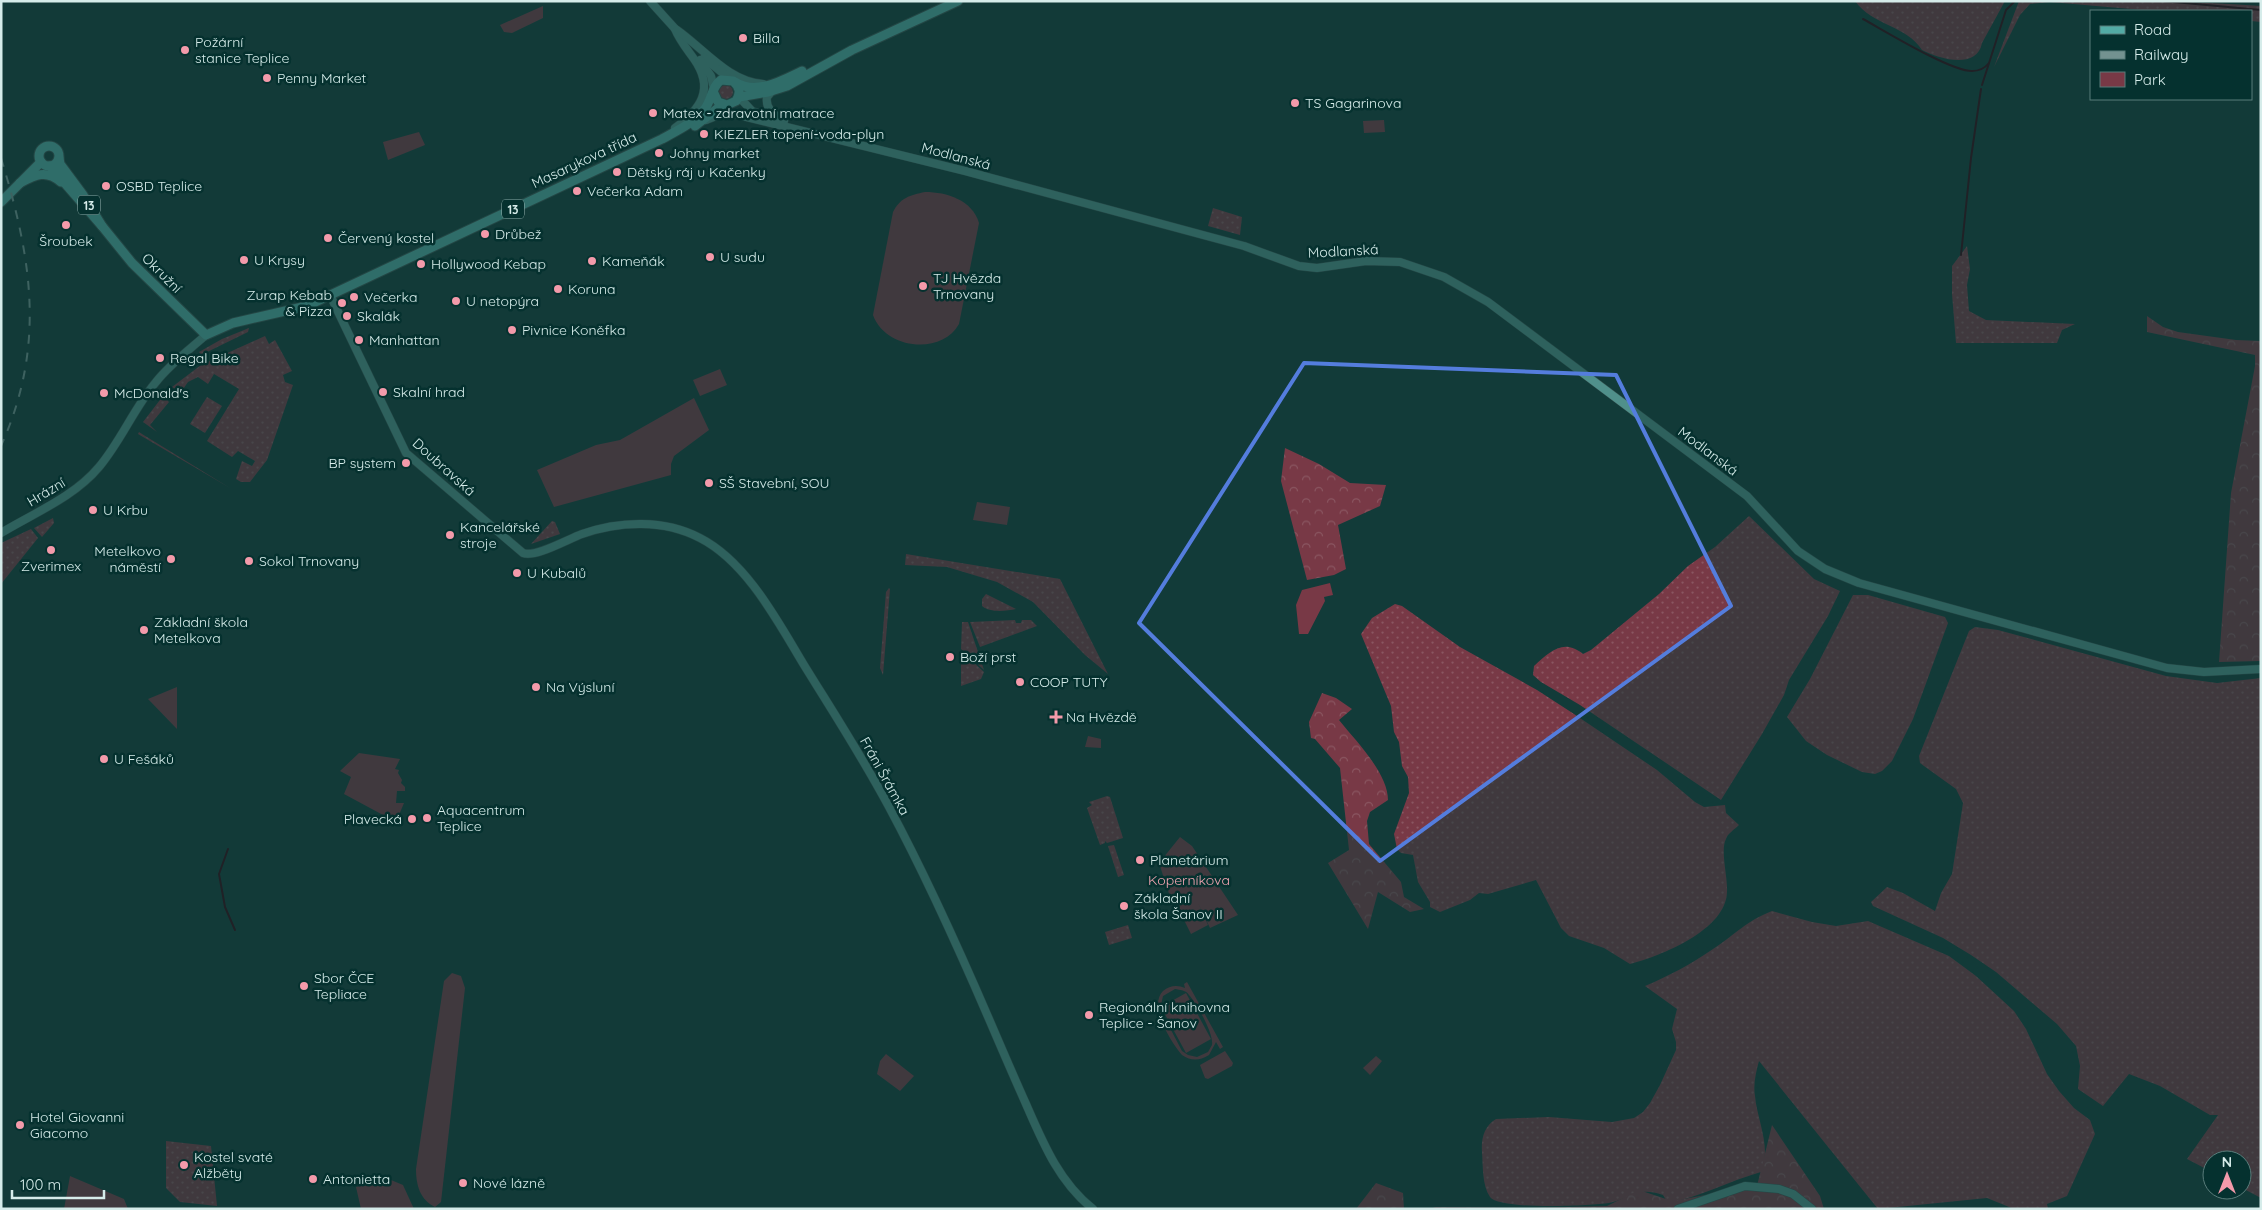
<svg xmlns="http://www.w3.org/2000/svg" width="2262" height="1210" viewBox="0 0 2262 1210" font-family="Quicksand,sans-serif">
<defs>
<pattern id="grass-dots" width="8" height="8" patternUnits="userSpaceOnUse" patternTransform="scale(1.25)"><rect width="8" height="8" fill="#783946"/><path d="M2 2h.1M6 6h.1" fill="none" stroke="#8a5661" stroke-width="1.8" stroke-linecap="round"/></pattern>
<pattern id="forest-crowns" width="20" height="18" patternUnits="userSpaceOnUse" patternTransform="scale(1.25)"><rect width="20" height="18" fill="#783946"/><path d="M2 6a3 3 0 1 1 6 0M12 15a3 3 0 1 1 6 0" fill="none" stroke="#8a5661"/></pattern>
</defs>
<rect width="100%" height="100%" fill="#123b39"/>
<g fill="url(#grass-dots)">
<path d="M1855,1h150l-23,42c-5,27 -43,16 -60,7 -15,-24 -50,-25 -67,-49z"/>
<path d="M2019,1c80,0 162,-1 242,5v16l-10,-1v-10h-97l-104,-9 -20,2 -10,11 -26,52z"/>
<circle cx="726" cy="92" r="7"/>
<polygon points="1213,208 1242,217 1240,235 1208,226"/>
<polygon points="1967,246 1970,269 1967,285 1969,311 1986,320 2075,324 2062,330 2057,343 1956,343 1952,294 1952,266"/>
<polygon points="249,328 248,332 201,355 199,352 222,339"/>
<polygon points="265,336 269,344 275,340 292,371 283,375 285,382 293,385 267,460 250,482 241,482 236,479 242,461 252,466 255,461 238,451 232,457 207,441 239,389 214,374 208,384 198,377 188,382 181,392 172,387 201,365"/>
<polygon points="163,396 169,402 150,425 157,432 143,422"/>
<polygon points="207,397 222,406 205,433 190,424"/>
<polygon points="139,432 142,434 230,488 138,434"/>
<path d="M1749,516l65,63 26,12 -12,25 -39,64 -5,15 -22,39 -41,66 -141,-95 -39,-23 -8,-7 1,-9c16,-14 29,-28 49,-12l8,-4 68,-56 29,-28 27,-19z"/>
<polygon points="53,518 54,523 42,537 34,528"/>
<polygon points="552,521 555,522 560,534 531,544"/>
<polygon points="31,529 38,538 1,584 1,543"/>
<polygon points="906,554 1060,579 1108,674 1085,655 1033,602 997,582 947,567 905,565"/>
<polygon points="889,588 890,589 883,675 880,668 886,592"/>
<path d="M986,594l30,15c-10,2 -26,4 -34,-3v-7z"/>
<polygon points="1853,595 1868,595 1945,617 1948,623 1913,719 1892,761 1882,771 1875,774 1862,772 1827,755 1806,741 1787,717 1810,679"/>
<path d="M1395,604l7,2 58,41 77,43 37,24 83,56 38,32 9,5 21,-2 1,8 13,12c-4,4 -12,9 -13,14 -6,11 2,39 1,53 -1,38 -66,64 -97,72l-26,-16 -35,-12 -8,-8 -25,-48 -48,14 -9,-1 -9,7 -30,12 -10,-5v-5l-12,-20 -5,-27 -12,-2 -4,-4 -3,-15 15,-41 -1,-16 -6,-11 -3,-24 -5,-10 -3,-26 -30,-72 11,-16z"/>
<polygon points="1015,620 1016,623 1021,623 1022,620 1031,620 1037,626 980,647 970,622"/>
<polygon points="962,622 968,622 984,670 961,649"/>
<polygon points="1975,627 1998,630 2166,676 2217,683 2261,678 2261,1198 2242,1188 2242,1160 2212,1160 2212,1172 2187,1159 2218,1115 2210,1115 2160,1086 2129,1074 2103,1106 2078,1089 2080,1066 2076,1046 2057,1024 1996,972 1971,955 1943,938 1873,906 1871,902 1887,887 1903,893 1935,911 1941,893 1952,874 1963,803 1956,789 1924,766 1920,763 1919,756 1969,631"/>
<polygon points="961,651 984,672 981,679 961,686"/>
<polygon points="1107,796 1110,797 1123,838 1107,843 1105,841 1105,843 1100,845 1087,808 1092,805 1089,802"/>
<polygon points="1114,845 1124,875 1118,877 1108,846"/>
<path d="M1772,911l40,11 24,4 32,-5 81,35 27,20 38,35 12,18 21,45 12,17 15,17 16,12 5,14 -28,62 -20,8 1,5h-34l-27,-11 -109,11 -119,-148c-3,11 -6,23 -4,35 2,24 17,52 6,76 -32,9 -61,25 -93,31l-5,-8c-26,-9 -31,3 -54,8 -20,3 -110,7 -119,-6 -8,-12 -7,-31 -8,-45 -1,-13 2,-26 14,-33l53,-2 63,5 22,-4 9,-6 7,-9 10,-18 16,-35v-8l-4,-13 5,-20 -32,-23c24,-10 46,-22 68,-37 23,-15 33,-28 59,-38z"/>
<polygon points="1128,925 1132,938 1109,945 1105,932"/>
<polygon points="166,1141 211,1146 217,1206 180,1202 166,1188"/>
</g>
<g fill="url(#forest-crowns)">
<polygon points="2147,316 2163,327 2178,332 2236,340 2261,341 2261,661 2219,662 2231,493 2255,366 2255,355 2147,332"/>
<polygon points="1285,448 1319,464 1350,483 1386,485 1380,506 1338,525 1346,569 1334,575 1307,580 1281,481"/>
<path d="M1322,693l14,5 16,11 -13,11c16,20 49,53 49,80l-18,12 -3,9 2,23 32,38 3,15 20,12 -14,3 -32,-20 -10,37 -40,-66 21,-13 -9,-82 -25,-29 -4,-1 -2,-16z"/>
<polygon points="1772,1125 1820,1196 1824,1209 1429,1209 1436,1207 1531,1208 1607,1206 1639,1190 1672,1201 1757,1186"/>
<polygon points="1376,1183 1403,1193 1404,1209 1356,1209"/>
</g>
<g fill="#783946" fill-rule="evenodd">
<polygon points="543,6 543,18 512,33 504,32 500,25"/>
<polygon points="1384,120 1385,132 1364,133 1363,121"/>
<polygon points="419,132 425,145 388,160 383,142"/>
<path d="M925,192c22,0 47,8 54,31l-20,101c-18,32 -74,25 -86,-9l20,-103c7,-14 17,-17 32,-20z"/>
<polygon points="720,369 727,385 700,396 693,380"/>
<polygon points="694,398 709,430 674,456 671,464 671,475 554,507 537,470 596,445 620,440"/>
<polygon points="977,502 1010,507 1007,525 973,520"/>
<polygon points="1330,583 1333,595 1324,597 1325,601 1308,634 1299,634 1296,605 1302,590"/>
<polygon points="177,687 177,729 148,699"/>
<polygon points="1088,736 1101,739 1101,748 1085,747"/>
<polygon points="359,753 400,759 395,769 399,770 398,773 402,780 401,783 405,787 405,791 397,791 396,803 404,803 396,822 344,794 351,777 340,771"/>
<polygon points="1180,837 1192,846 1238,915 1210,928 1198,903 1208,925 1191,934 1180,912 1175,912 1159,863"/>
<path d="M452,973l9,3 4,12 -24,214 -6,5c-15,-7 -19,-22 -19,-38l28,-188z"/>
<path d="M1187,982l36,65 -3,2 -4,-7 -7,13c-10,6 -18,6 -27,0 -11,-13 -34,-49 -19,-64 7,-6 15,-6 22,-3l-1,-4zM1175,989c5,1 11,1 14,6 8,9 25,39 23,50l-4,7 -11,5 -9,-2 -6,-4 -22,-42 3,-13z"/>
<polygon points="1186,993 1211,1039 1186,1053 1161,1007"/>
<polygon points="1225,1051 1233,1063 1232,1066 1208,1079 1205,1078 1200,1065"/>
<polygon points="886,1054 914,1076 900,1091 877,1074 880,1061"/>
<polygon points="1376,1056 1382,1061 1370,1075 1363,1068"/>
<polygon points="70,1176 124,1199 128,1209 64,1209"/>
<polygon points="391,1180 403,1185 414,1209 361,1209 356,1187"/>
</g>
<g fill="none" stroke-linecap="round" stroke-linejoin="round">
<g stroke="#320311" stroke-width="2">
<polyline points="2163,1 2261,10"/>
<path d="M1863,19c22,12 87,52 109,52 7,0 13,-3 17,-8"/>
<polyline points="1982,85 2006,10 2015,1"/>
<polyline points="1961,255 1971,158 1981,89"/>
<polyline points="228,849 219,874 225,907 235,930"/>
</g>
<g stroke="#395654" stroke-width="9">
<g id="secondary">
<polyline points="650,1 678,32"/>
<path d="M675,29c5,12 12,20 19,30 21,30 7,50 -19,69"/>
<path d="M677,30c27,19 52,52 86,54"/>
<polyline points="704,58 731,80"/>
<polyline points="700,60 711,76 714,89"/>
<path d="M772,91l-5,6c-2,13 8,18 17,24"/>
<polyline points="739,97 752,111 769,117"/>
<polyline points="706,120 721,114 730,113 965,171 1203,235 1244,246 1299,266 1317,268 1366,261 1400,262 1444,277 1488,302 1747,496 1798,551 1825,569 1859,583 2167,668 2204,672 2261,669"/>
<path d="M330,295l76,158 117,100c12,5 45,-14 59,-19 37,-13 82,-15 118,4 47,24 78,84 104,127 29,47 59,93 85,142 37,69 69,140 100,212 12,28 24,56 37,85 17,39 33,78 67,105"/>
<path d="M1,533c33,-20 73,-36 98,-66 22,-26 35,-59 57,-85 14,-18 33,-32 50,-47"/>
<polyline points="1678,1209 1745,1186 1779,1189 1793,1194 1812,1209"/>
</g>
</g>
<g stroke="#395654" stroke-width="11">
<g id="primary">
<path d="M735,82c21,14 48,-2 67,-11"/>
<polyline points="739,97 768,92 787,86 852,50 958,1"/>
<polyline points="695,126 718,108 724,105"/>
<circle cx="49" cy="156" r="10"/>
<polyline points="50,166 102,226 83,195 60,164 59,158"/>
<path d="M20,183c15,-8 26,-14 41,-1"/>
<polyline points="1,202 41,162"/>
<path d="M102,226l30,37 74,72 27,-12 74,-17 355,-167c14,-8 32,-16 42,-29 8,-9 7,-23 17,-30l12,1c7,6 8,12 3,20l-9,4 -9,-3 -5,-11"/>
</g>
</g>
<use href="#secondary" stroke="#50908b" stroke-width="8"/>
<use href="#primary" stroke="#53aba5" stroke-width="9"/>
<path stroke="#739290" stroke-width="2" stroke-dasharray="9 9" stroke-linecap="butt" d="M1,158c31,101 45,188 0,288"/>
</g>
<path d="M0 0H2262V1210H0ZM1304,363l312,12 115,231 -351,255 -241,-238z" fill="#123b39" fill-opacity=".55" fill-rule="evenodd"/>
<path fill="none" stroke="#547ddd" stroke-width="4" stroke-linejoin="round" d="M1304,363l312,12 115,231 -351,255 -241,-238z"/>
<g fill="#f39aaa" stroke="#05312f" stroke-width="2">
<circle cx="743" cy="38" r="5"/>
<circle cx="185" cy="50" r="5"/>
<circle cx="267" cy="78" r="5"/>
<circle cx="1295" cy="103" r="5"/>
<circle cx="653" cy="113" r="5"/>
<circle cx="704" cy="134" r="5"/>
<circle cx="659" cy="153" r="5"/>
<circle cx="617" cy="172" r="5"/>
<circle cx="106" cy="186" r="5"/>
<circle cx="577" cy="191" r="5"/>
<circle cx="66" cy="225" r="5"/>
<circle cx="485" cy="234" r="5"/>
<circle cx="328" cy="238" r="5"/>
<circle cx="710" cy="257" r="5"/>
<circle cx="244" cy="260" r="5"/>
<circle cx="592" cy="261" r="5"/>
<circle cx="421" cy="264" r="5"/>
<circle cx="923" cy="286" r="5"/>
<circle cx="558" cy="289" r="5"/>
<circle cx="354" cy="297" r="5"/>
<circle cx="456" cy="301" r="5"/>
<circle cx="342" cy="303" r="5"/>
<circle cx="347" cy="316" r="5"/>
<circle cx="512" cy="330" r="5"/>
<circle cx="359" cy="340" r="5"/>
<circle cx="160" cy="358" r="5"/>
<circle cx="383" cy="392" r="5"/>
<circle cx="104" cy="393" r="5"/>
<circle cx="406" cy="463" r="5"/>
<circle cx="709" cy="483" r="5"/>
<circle cx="93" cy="510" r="5"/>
<circle cx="450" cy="535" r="5"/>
<circle cx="51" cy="550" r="5"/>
<circle cx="171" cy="559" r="5"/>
<circle cx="249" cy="561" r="5"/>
<circle cx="517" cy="573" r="5"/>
<circle cx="144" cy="630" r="5"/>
<circle cx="950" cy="657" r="5"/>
<circle cx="1020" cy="682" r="5"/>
<circle cx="536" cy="687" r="5"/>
<path d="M1053.5 709.5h5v5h5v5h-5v5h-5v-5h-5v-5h5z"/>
<circle cx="104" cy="759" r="5"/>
<circle cx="427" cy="818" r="5"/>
<circle cx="412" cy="819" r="5"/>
<circle cx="1140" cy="860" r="5"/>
<circle cx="1124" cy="906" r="5"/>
<circle cx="304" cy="986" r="5"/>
<circle cx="1089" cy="1015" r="5"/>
<circle cx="20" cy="1125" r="5"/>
<circle cx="184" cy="1165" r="5"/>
<circle cx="313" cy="1179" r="5"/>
<circle cx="463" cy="1183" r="5"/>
</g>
<g text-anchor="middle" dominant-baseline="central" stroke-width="5" stroke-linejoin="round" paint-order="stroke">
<g fill="#05312f" stroke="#97b4b2" stroke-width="1">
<rect x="78" y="195.5" width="22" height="19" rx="4"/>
<rect x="502" y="199.5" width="22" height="19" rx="4"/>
</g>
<g font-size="12" font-weight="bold" fill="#d6ecea">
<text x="89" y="205">13</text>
<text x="513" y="209">13</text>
</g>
<g font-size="14" fill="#d6ecea" stroke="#05312f" text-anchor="start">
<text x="753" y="38">Billa</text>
<text x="195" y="42">Požární<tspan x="195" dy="16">stanice Teplice</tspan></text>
<text x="277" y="78">Penny Market</text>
<text x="1305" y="103">TS Gagarinova</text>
<text x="663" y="113">Matex - zdravotní matrace</text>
<text x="714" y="134">KIEZLER topení-voda-plyn</text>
<text x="669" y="153">Johny market</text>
<text x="627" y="172">Dětský ráj u Kačenky</text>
<text x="116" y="186">OSBD Teplice</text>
<text x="587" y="191">Večerka Adam</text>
<text x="495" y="234">Drůbež</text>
<text x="338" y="238">Červený kostel</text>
<text x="66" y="241" text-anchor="middle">Šroubek</text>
<text x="720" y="257">U sudu</text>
<text x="254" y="260">U Krysy</text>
<text x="602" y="261">Kameňák</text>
<text x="431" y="264">Hollywood Kebap</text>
<text x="933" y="278">TJ Hvězda<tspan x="933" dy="16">Trnovany</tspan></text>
<text x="568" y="289">Koruna</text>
<text x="332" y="295" text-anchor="end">Zurap Kebab<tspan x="332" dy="16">&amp; Pizza</tspan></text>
<text x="364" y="297">Večerka</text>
<text x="466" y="301">U netopýra</text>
<text x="357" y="316">Skalák</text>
<text x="522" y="330">Pivnice Koněfka</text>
<text x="369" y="340">Manhattan</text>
<text x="170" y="358">Regal Bike</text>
<text x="393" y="392">Skalní hrad</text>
<text x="114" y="393">McDonald's</text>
<text x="396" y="463" text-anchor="end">BP system</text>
<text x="719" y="483">SŠ Stavební, SOU</text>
<text x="103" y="510">U Krbu</text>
<text x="460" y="527">Kancelářské<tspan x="460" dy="16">stroje</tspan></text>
<text x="161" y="551" text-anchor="end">Metelkovo<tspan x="161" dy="16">náměstí</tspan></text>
<text x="259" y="561">Sokol Trnovany</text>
<text x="51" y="566" text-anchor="middle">Zverimex</text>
<text x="527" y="573">U Kubalů</text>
<text x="154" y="622">Základní škola<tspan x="154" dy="16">Metelkova</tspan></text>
<text x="960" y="657">Boží prst</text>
<text x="1030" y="682">COOP TUTY</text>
<text x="546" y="687">Na Výsluní</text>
<text x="1066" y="717">Na Hvězdě</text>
<text x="114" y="759">U Fešáků</text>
<text x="437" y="810">Aquacentrum<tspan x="437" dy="16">Teplice</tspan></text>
<text x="402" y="819" text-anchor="end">Plavecká</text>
<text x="1150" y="860">Planetárium</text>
<text x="1134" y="898">Základní<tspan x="1134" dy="16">škola Šanov II</tspan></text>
<text x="314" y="978">Sbor ČCE<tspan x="314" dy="16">Tepliace</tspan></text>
<text x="1099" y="1007">Regionální knihovna<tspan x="1099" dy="16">Teplice - Šanov</tspan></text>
<text x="30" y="1117">Hotel Giovanni<tspan x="30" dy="16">Giacomo</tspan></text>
<text x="194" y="1157">Kostel svaté<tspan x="194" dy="16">Alžběty</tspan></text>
<text x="323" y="1179">Antonietta</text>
<text x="473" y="1183">Nové lázně</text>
</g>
<g font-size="14" fill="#d6ecea" stroke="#05312f">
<text transform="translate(956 156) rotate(15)">Modlanská</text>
<text transform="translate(584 160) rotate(-25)">Masarykova třída</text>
<text transform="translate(1343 251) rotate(-3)">Modlanská</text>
<text transform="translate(162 273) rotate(45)">Okružní</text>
<text transform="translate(1708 451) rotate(37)">Modlanská</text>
<text transform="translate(444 467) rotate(42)">Doubravská</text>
<text transform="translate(46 492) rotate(-31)">Hrázní</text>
<text transform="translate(885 776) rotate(61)">Fráni Šrámka</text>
</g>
<g font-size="14" fill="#f3a5b2" stroke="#05312f">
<text x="1189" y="880">Koperníkova</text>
</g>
</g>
<rect width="2262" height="1210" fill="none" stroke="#d6ecea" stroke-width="5"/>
<rect x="2090" y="10" width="162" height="90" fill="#05312f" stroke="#597c7a"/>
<rect x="2100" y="26" width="25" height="8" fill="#53aba5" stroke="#597c7a"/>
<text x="2134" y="35" font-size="15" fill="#d6ecea">Road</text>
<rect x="2100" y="51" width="25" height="8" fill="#739290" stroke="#597c7a"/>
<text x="2134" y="60" font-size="15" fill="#d6ecea">Railway</text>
<rect x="2100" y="72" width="25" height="15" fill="#783946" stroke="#597c7a"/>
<text x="2134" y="85" font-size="15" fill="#d6ecea">Park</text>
<g transform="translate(2227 1175)"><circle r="24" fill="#05312f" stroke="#597c7a"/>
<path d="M0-4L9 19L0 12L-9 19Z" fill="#f39aaa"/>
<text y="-8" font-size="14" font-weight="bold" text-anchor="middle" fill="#d6ecea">N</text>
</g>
<path d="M12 1190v8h92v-8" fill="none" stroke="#d6ecea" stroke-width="2.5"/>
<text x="20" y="1190" font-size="15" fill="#d6ecea" stroke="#05312f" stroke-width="4" paint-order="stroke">100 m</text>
</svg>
